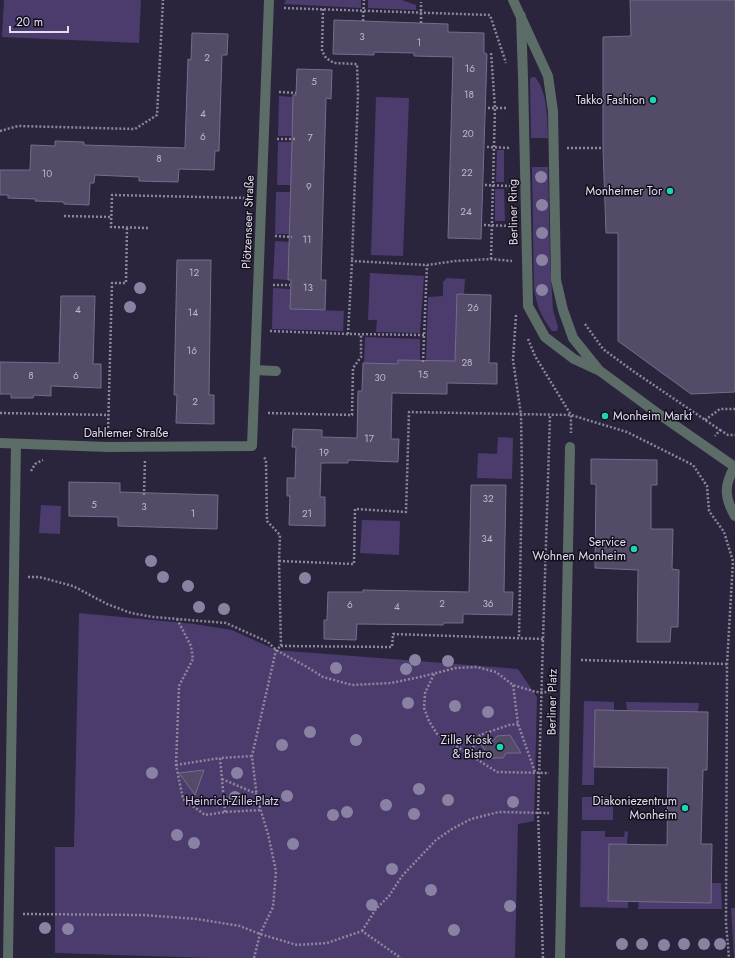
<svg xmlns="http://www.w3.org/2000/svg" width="735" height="958" viewBox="0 0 735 958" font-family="Jost,sans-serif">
<rect width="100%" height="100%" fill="#2b243d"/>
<g fill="#4c3c6e">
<polygon points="4,0 141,0 139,43 2,37"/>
<polygon points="286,0 361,0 361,8 284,4"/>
<polygon points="368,0 402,0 416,5 416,10 368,8"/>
<path d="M532,77h3c13,16 12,41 13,61h-17l-1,-59z"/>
<polygon points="279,96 293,97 292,136 278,136"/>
<polygon points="376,97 409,98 403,256 371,255"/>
<polygon points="278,142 292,142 291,185 277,185"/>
<polygon points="497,150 504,150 504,182 496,182"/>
<path d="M532,167h16l2,95 3,48 5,17 -1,4h-5c-11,-15 -15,-24 -18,-43z"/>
<polygon points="495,189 504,189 505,221 495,221"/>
<polygon points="276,192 290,192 289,234 275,234"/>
<polygon points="275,241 289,242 288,280 273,279"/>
<polygon points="370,273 424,276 420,333 376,332 377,320 368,320"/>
<polygon points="447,278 465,279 464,294 457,294 455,361 426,360 428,297 443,296 443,282"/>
<polygon points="273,288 290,289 290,309 344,311 343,331 272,329"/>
<polygon points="365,337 420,339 420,360 398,360 398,364 364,363"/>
<polygon points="498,437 513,438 512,479 477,478 478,453 497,454"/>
<polygon points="41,505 61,506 60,534 39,533"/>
<polygon points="362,520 400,521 399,555 360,553"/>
<polygon points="79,613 194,624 232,630 276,650 518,669 537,697 534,821 518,824 515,958 209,958 55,953 55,847 74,847"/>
<polygon points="584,701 614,702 614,710 595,710 594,785 582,785"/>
<polygon points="626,702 699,703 698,712 627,710"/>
<rect x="582" y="797" width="31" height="23"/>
<polygon points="581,831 605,831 605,837 624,837 625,831 628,832 627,844 609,844 608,900 628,901 628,908 580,907"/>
<polygon points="711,883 721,883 722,909 638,909 639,901 711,902"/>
<polygon points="731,908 735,908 735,958 734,958"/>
</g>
<g fill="#534b67" stroke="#756d8b">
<polygon points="630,0 735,0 735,392 691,394 618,341 618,233 606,233 603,148 603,37 631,36"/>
<polygon points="334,20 448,24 448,32 484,33 484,53 487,54 481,239 448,238 453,57 414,56 414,53 374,52 374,55 333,54"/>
<polygon points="192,33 228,34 227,55 222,55 219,151 215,151 214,170 179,169 178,182 139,181 139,177 95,175 94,183 90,183 89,205 64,204 64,202 35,201 36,199 8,198 8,195 0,195 0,170 30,170 31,145 55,146 55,141 84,142 84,145 185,148 188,59 191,60"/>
<polygon points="297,69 332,70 331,99 326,98 321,280 326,280 325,310 290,309 291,280 288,280 292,142 293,95 296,95"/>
<polygon points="177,260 211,260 209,395 214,395 214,424 176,423 177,395 174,395"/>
<polygon points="457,294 491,295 489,363 497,363 497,384 447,383 447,394 392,393 391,439 399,439 398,462 348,460 348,463 321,463 320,497 325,497 325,526 289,525 290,496 287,496 287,478 295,478 296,447 292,447 293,429 322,430 322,437 357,438 358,391 362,391 363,363 398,364 398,360 455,361"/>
<polygon points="61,296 95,296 93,364 101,364 101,388 51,386 51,396 34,395 33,398 11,398 11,394 0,394 0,362 59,363"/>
<polygon points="591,459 657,460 657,485 651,485 651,529 673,529 672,569 679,570 678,627 671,627 670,642 637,642 638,570 595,568 596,484 591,484"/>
<polygon points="69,482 120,483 120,492 218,495 217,529 118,526 118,517 69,516"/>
<polygon points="471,485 506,485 504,592 513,592 512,615 463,614 463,623 444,623 443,625 357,624 356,640 324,639 324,620 327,620 328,592 363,592 363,590 469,592"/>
<polygon points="595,710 708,712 707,770 703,770 701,844 712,844 711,903 608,901 609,844 667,845 668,768 594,767"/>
<polygon points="510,735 521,753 506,753 503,758 490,758 479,741 493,741 497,736"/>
<polygon points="204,770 195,795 179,773"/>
</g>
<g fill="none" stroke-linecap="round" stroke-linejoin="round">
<g stroke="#8c879c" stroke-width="2.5" stroke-dasharray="2 2" stroke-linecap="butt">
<polyline points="284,8 490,15 506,63"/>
<polyline points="323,9 322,51 326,58 334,63 357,64 358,93 352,261"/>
<polyline points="363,21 364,0"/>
<polyline points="421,23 421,2"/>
<polyline points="279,92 296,93"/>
<polyline points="488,108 508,108"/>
<polyline points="0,131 18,126 135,129 157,115 163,0"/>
<polyline points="277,139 295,139"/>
<polyline points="487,147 510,148"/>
<polyline points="567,148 603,148"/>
<polyline points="485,185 510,186"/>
<polyline points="64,216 112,217"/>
<polyline points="484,225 511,226"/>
<polyline points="148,228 111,227 112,195 247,198"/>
<polyline points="275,236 292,237"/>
<polyline points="491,259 495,108 491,52"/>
<polyline points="273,285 290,285"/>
<polyline points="516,315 513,360 521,415 522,476 519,638"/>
<polyline points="585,324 603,349 633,371 720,430 715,436"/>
<polyline points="270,331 348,334"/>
<polyline points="424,335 348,334 352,261 427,265 455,261 491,259 512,261"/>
<polyline points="528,339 535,356 571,415 571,433"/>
<polyline points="423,362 427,265"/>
<polyline points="0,413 109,415"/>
<polyline points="268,413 352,415 353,368 361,357 361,334"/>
<polyline points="705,420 720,409 735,409"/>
<polyline points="720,430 728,435 735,435"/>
<polyline points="108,432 112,283 126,283 127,228"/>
<polyline points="31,471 35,464 43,460"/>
<polyline points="144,495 145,460"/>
<polyline points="279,561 354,564 355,509 406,512 409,412 571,415 627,432 693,465 707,486 709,511 724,532 733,561 727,664 726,923 729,958"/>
<polyline points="28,577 39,577 73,586 107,604 131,613 153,617 226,623 268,642 276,650 307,667 323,677 352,685 391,683 420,677 456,668 477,667 496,672 513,685 536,692 551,692"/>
<polyline points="177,619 191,646 193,659 179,686 176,765 183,799 205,815 225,812 261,810"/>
<polyline points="281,646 392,647 393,634 543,639"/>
<polyline points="581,660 727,664"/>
<polyline points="434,674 425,693 424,708 429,721 437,734 497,772 549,773"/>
<polyline points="513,685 518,724 535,772"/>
<polyline points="469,754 480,735 509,725 518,724"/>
<polyline points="176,765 220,758"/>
<polyline points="222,779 257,794"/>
<polyline points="225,812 220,758 252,756"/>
<polyline points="23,914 143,915 197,919 240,926 260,934 297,945 327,943 362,931 401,958"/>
<polyline points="362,931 376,909 389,896 402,876 436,840 452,829 471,819 499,812 549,813"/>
<polyline points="254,958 260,934 273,907 276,871 268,834 257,798 252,756 276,650 281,646 279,561 280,535 267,521 266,460 263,456"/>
<polyline points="543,958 538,813 543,639 550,415"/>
</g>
<g stroke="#5c6c67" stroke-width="10">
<polyline points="513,0 548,76 553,111 556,280 563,310 573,338 598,369"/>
<polyline points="521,16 523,78 528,306 545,337 574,359 600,371 653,410 735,467"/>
<polyline points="255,370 276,371"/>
<polyline points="0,443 108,447 252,446 269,0"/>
<path d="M735,466c-11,19 -11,31 0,50"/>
<polyline points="8,958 16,444"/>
<polyline points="560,958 570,447"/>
</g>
</g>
<g fill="#8a82a2">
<circle cx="541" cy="177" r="6"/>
<circle cx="542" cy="205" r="6"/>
<circle cx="542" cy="233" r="6"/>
<circle cx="542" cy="260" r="6"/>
<circle cx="140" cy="288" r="6"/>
<circle cx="542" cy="290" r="6"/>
<circle cx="130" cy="307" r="6"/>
<circle cx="151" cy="561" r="6"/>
<circle cx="163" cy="577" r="6"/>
<circle cx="305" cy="578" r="6"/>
<circle cx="188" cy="586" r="6"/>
<circle cx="199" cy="607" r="6"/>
<circle cx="224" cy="609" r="6"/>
<circle cx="415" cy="660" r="6"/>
<circle cx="448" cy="661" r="6"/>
<circle cx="336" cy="668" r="6"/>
<circle cx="406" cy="669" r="6"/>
<circle cx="408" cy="703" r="6"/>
<circle cx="455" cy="706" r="6"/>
<circle cx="488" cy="712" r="6"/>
<circle cx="310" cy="732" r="6"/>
<circle cx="356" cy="740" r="6"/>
<circle cx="282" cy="745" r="6"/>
<circle cx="152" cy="773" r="6"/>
<circle cx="237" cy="773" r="6"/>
<circle cx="419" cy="789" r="6"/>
<circle cx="287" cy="796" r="6"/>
<circle cx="235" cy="797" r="6"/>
<circle cx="448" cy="800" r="6"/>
<circle cx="513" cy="802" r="6"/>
<circle cx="386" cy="805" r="6"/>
<circle cx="347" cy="812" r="6"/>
<circle cx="414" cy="814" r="6"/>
<circle cx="333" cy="815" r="6"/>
<circle cx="177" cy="835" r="6"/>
<circle cx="194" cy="843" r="6"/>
<circle cx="293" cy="844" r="6"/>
<circle cx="392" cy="869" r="6"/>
<circle cx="431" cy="890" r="6"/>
<circle cx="372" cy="905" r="6"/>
<circle cx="510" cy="906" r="6"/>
<circle cx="45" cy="928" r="6"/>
<circle cx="68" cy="929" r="6"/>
<circle cx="454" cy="930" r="6"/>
<circle cx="622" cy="944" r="6"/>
<circle cx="642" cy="944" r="6"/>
<circle cx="684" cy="944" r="6"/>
<circle cx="704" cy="944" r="6"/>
<circle cx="720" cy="944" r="6"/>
<circle cx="664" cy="945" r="6"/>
</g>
<g fill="#1ed5b1" stroke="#130f1b" stroke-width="1.5">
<circle cx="653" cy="100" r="4"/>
<circle cx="670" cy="191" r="4"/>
<circle cx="605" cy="416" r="4"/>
<circle cx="634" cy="549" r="4"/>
<circle cx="500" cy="747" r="4"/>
<circle cx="685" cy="808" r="4"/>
</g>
<g text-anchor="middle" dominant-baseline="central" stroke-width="3" stroke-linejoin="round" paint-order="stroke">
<g font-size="10" fill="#beb8cc">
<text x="362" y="36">3</text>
<text x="419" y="42">1</text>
<text x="207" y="57">2</text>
<text x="470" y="68">16</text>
<text x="314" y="81">5</text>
<text x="469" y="94">18</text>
<text x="203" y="113">4</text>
<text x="468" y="133">20</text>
<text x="203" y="136">6</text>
<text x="310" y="137">7</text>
<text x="159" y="158">8</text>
<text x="467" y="172">22</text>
<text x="47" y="173">10</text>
<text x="309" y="186">9</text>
<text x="466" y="211">24</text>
<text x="307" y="239">11</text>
<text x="194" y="272">12</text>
<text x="308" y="287">13</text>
<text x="473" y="307">26</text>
<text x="78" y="309">4</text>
<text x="193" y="312">14</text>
<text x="192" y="350">16</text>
<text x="467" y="362">28</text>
<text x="423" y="374">15</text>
<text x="31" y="375">8</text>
<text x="76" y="375">6</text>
<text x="380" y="377">30</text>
<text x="195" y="401">2</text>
<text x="369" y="438">17</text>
<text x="324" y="452">19</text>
<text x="488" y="498">32</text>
<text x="94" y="504">5</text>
<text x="144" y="506">3</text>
<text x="193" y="513">1</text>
<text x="307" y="513">21</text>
<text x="487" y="538">34</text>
<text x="442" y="603">2</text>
<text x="488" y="603">36</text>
<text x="350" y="604">6</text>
<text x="397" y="606">4</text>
</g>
<g font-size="12" fill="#e1ddee" stroke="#130f1b" text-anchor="end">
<text x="645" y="100">Takko Fashion</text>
<text x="662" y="191">Monheimer Tor</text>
<text x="613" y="416" text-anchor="start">Monheim Markt</text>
<text x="626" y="542">Service<tspan x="626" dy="14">Wohnen Monheim</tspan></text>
<text x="492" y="740">Zille Kiosk<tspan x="492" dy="14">&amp; Bistro</tspan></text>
<text x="677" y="801">Diakoniezentrum<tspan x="677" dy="14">Monheim</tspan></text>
</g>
<g font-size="12" fill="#e1ddee" stroke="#130f1b">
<text transform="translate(513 212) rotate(-91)">Berliner Ring</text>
<text transform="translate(248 222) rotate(-88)">Plötzenseer Straße</text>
<text x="126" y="433">Dahlemer Straße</text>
<text transform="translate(552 702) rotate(-89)">Berliner Platz</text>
</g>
<g font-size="12" fill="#d8cef5" stroke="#130f1b">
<text x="232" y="801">Heinrich-Zille-Platz</text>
</g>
</g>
<path d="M10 26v6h58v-6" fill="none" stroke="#e1ddee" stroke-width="2"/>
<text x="16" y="26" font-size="12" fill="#e1ddee" stroke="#130f1b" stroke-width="3" paint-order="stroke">20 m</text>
</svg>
